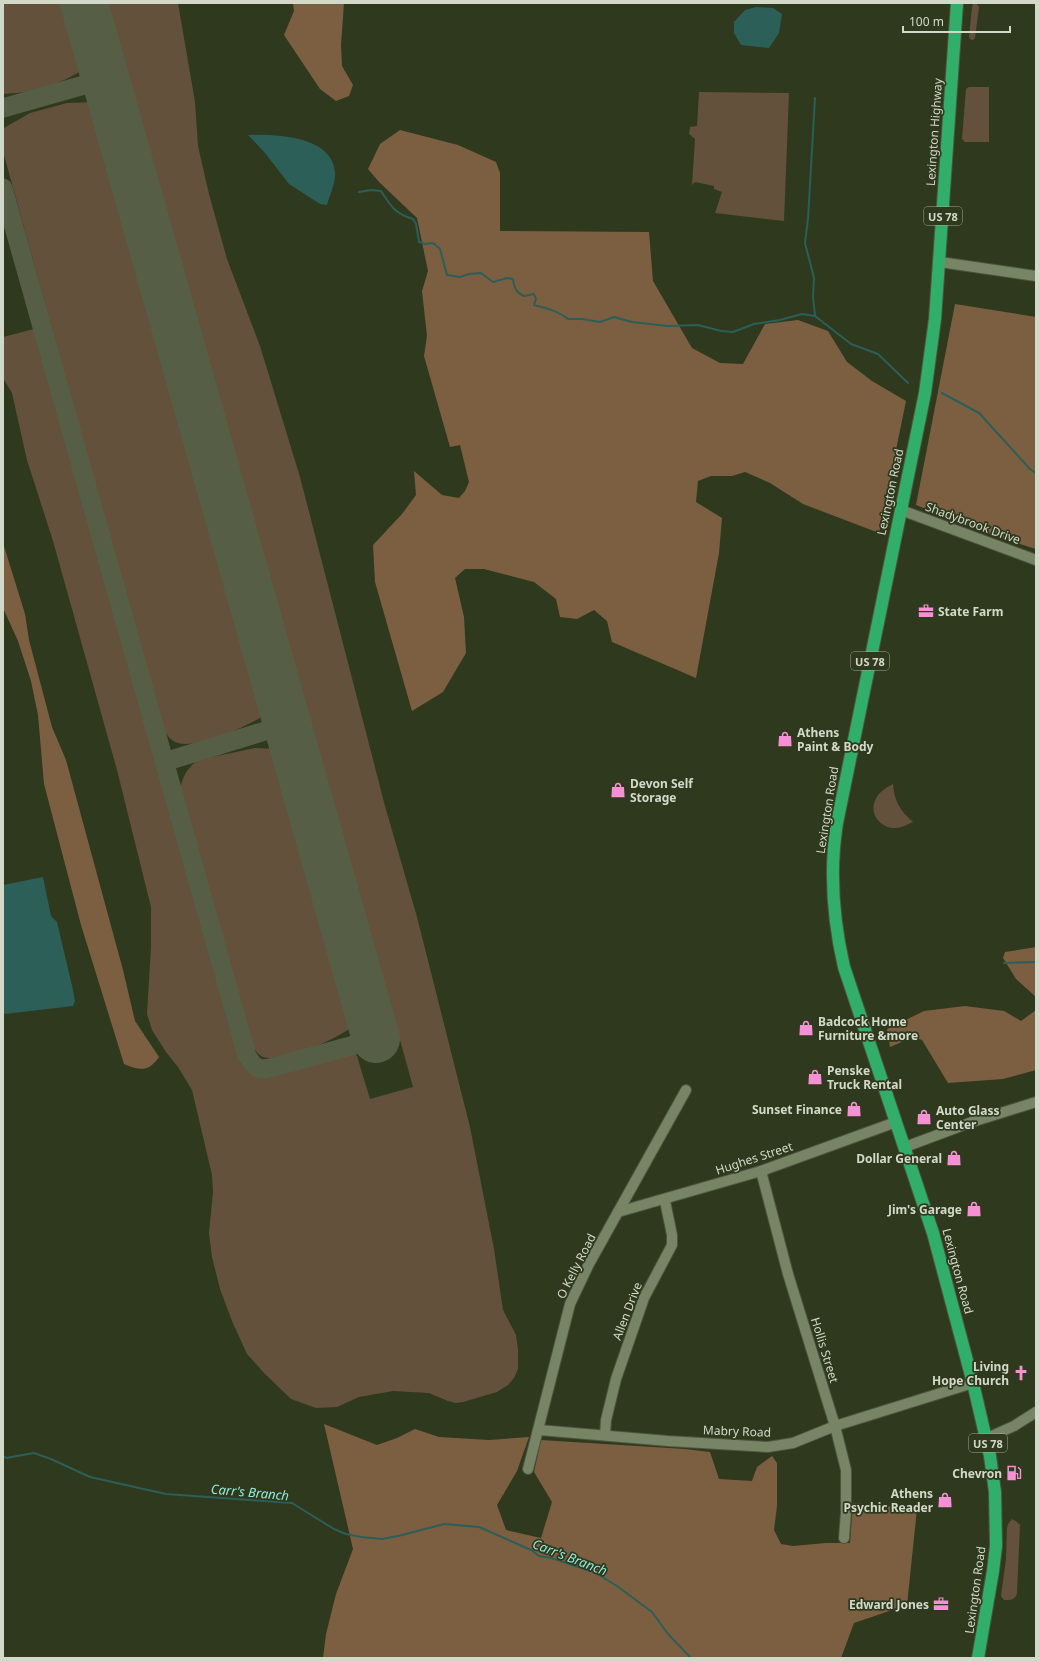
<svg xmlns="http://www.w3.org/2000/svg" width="1039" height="1661" viewBox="0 0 1039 1661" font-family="'Noto Sans',sans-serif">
<rect width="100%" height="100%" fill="#2f391e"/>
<g fill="#64513c">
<path d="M3,3h65l18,65c-30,18 -48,24 -83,26z"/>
<path d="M102,3h76l17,99 3,44 11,48 18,65 33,87 40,131 85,329 32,111 53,210 24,122 9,61 13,25 2,15v19l-4,9 -6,7 -11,7 -34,10 -7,1 -8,-2 -19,-8 -36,-2 -34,6 -22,10 -21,1 -25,-9 -26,-25 -18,-20 -15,-33 -12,-32 -8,-32 -3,-24 4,-41 -1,-17 -20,-85 -14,-23 -12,-15 -14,-22 -5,-16 4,-67v-40l-34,-137 -64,-229 -26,-81 -15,-67 -9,-15v-41l31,-8 205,732c7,11 15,17 29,17l87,-25 2,3 13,43 43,-12 -13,-47 -6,1z"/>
<polygon points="973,4 977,4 979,7 975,38 973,40 970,39 969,37 972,7"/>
<polygon points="969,87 989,87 989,142 965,142 962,139 966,89"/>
<polygon points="699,92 789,93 784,221 715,213 722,192 714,189 714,186 695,182 692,185 695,139 689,134 690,127 697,126"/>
<path d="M96,102l171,608 -2,5c-18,11 -70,36 -90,27 -8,-4 -11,-12 -14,-20l-157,-567v-27l26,-15 37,-10z"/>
<path d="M255,748l22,1 77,276c-13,13 -74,39 -91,32 -7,-3 -10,-10 -13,-16l-70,-250c2,-14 7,-23 18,-31z"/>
<path d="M893,784c1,16 7,27 20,38 -5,2 -11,6 -17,6 -15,1 -27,-14 -21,-27 3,-9 11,-13 18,-17z"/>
<path d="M1012,1519l5,3 3,3 -3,68c-1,7 -7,7 -13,7l-3,-4 5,-37 1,-31 1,-4z"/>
</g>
<g fill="#7c5f41">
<polygon points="293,3 344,3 341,45 342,66 353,85 349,96 336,101 320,89 284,35 294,11"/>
<polygon points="400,130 458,145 496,162 500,173 500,231 649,232 653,281 692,348 720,363 743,364 765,324 798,320 828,331 847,362 872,381 906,401 879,533 803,504 770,483 745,472 732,476 711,476 698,481 696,502 722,518 719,553 696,678 612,642 607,621 594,610 577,619 560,617 556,599 534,582 484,569 465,569 455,578 464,617 466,653 443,692 412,711 375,582 373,545 402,514 416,495 414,471 442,495 459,498 465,491 469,482 460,445 450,447 424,356 427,336 422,291 428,271 417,218 379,182 368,169 380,144"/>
<polygon points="955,304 1036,317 1036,549 992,535 916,505"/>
<path d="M3,543l22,71 4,26 23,87 14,33 57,210 12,51 24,36c-11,16 -20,13 -35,7l-43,-139 -37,-141 -6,-69 -7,-34 -13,-40 -15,-33z"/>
<polygon points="1036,947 1036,997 1016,979 1003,958 1005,952"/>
<polygon points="965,1006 1004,1011 1021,1021 1036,1010 1036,1070 1003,1079 948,1083 922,1040 914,1037 890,1047 887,1029 924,1011"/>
<polygon points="324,1424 377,1445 397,1438 415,1429 439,1437 489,1440 529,1437 517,1471 497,1505 506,1530 541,1538 552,1502 534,1472 541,1440 685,1449 710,1452 719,1479 752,1481 757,1467 772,1456 777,1463 777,1506 774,1530 781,1544 793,1546 826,1543 850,1543 853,1503 917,1509 907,1605 854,1623 841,1658 323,1658 326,1634 336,1594 353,1549"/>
</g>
<g fill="#2b5f58">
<polygon points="756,7 773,8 782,14 779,33 769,48 741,45 734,33 734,22 745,10"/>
<path d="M248,135c28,-1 84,1 87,37 1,10 -5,23 -8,33l-7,-1 -31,-20 -24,-31z"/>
<polygon points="43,877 51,916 57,922 73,990 75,1001 73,1006 5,1014 3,1012 3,885"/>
</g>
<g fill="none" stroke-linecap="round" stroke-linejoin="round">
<g stroke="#2b5f58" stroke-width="2">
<polyline points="815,98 808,219 805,243 814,278 813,297 815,316 851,344 878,354 908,383"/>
<path d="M359,192l12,-2 10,1c10,15 14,23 32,28l3,5 3,18 6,2 8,-1 7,6 7,26 13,2 9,-3 12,-1 12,9 14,-4 6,1c1,9 3,13 11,17l10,-2 2,5 -2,6c12,3 24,6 34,14h14l18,3 14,-5 18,5 36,4 30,-1 23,6 12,1 21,-8 26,-4 22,-6 13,2"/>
<polyline points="942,393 979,413 1030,469 1036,473"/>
<polyline points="1004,963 1036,962"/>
<polyline points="3,1456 6,1458 34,1453 51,1459 90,1477 166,1494 292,1503 334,1529 346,1534 361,1537 382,1539 398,1536 444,1524 479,1527 531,1550 539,1556 551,1558 594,1572 617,1586 652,1612 668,1634 691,1658"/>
</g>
<g stroke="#565f46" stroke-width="19">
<polyline points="3,108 105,79"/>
<path d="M3,188l244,868c8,12 10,14 23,12l106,-29"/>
<polyline points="164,762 288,724"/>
</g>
<polyline stroke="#565f46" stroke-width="48" points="84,3 376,1039"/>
<g stroke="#4c543d" stroke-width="12">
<g id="minor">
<polyline points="940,262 1036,276"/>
<polyline points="901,510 1036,560"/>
<polyline points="905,1147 972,1122 1036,1102"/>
<polyline points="761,1171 788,1274 835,1426 846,1470 846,1512 844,1538"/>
<polyline points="618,1212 761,1171 896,1122"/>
<polyline points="539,1430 668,1441 768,1447 793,1443 835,1426 973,1383"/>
<polyline points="605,1435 606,1420 616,1379 644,1298 672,1245 672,1235 665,1201 663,1200"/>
<polyline points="987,1438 1014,1426 1036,1412"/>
<polyline points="528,1469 570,1304 589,1264 686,1090"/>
</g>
</g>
<g stroke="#4c543d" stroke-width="14">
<path id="highway" d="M957,3l-22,316 -10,74 -88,430c-8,49 -4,96 7,144l89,266 40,150 17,73 5,36 1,54 -3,25 -15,87"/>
</g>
<use href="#minor" stroke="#788466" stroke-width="10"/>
<use href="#highway" stroke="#31af6a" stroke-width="12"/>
</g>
<defs>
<g id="office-bare" transform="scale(1.2)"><path d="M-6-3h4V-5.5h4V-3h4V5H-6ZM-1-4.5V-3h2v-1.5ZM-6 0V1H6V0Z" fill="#f491d4" stroke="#2f391e" stroke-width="2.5" paint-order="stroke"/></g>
<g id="shop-bare" transform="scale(1.2)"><path d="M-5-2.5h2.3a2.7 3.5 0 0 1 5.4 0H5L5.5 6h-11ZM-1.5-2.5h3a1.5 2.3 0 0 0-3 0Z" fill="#f491d4" stroke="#2f391e" stroke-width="2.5" paint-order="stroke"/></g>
<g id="church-bare" transform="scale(1.2)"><path d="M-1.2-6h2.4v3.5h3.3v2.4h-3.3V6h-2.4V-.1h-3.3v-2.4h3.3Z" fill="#f491d4" stroke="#2f391e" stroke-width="2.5" paint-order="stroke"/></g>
<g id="fuel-bare" transform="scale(1.2)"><path d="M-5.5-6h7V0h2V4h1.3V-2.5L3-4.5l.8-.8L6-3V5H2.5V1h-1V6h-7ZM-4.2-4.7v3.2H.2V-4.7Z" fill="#f491d4" stroke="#2f391e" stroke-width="2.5" paint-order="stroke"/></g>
</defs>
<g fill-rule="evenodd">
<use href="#office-bare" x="926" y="611"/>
<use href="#shop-bare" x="785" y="739"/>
<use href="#shop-bare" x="618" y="790"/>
<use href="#shop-bare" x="806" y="1028"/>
<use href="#shop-bare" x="815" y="1077"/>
<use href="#shop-bare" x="854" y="1109"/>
<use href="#shop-bare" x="924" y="1117"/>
<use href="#shop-bare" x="954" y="1158"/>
<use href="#shop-bare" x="974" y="1209"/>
<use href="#church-bare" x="1021" y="1373"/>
<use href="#fuel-bare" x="1014" y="1473"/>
<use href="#shop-bare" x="945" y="1500"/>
<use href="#office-bare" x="941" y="1604"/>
</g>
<g text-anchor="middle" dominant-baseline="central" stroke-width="3.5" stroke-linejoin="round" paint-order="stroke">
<g fill="#2f391e" stroke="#a2a996" stroke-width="1">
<rect x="924" y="207" width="38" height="18" rx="3"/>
<rect x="851" y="652" width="38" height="18" rx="3"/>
<rect x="969" y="1434" width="38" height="18" rx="3"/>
</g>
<g font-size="11" font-weight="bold" fill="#d3d9c9">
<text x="943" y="216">US 78</text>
<text x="870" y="661">US 78</text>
<text x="988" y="1443">US 78</text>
</g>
<g font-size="12" fill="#d3d9c9" stroke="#2f391e">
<text transform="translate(934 132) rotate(-86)">Lexington Highway</text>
<text transform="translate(890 492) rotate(-78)">Lexington Road</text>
<text transform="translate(973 523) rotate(20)">Shadybrook Drive</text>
<text transform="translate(827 810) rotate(-81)">Lexington Road</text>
<text transform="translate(754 1158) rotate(-18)">Hughes Street</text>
<text transform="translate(576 1266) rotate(-63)">O Kelly Road</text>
<text transform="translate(958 1271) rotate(75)">Lexington Road</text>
<text transform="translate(627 1311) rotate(-69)">Allen Drive</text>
<text transform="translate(825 1350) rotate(73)">Hollis Street</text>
<text transform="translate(737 1431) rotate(2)">Mabry Road</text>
<text transform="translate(975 1590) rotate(-82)">Lexington Road</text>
</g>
<g font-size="12" font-weight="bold" fill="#d3d9c9" stroke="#2f391e" text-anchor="end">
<text x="938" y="611" text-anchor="start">State Farm</text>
<text x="797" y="732" text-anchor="start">Athens<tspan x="797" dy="14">Paint &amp; Body</tspan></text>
<text x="630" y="783" text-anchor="start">Devon Self<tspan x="630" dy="14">Storage</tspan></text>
<text x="818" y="1021" text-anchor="start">Badcock Home<tspan x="818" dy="14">Furniture &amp;more</tspan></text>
<text x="827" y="1070" text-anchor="start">Penske<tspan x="827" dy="14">Truck Rental</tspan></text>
<text x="842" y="1109">Sunset Finance</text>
<text x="936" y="1110" text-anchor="start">Auto Glass<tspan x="936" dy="14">Center</tspan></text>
<text x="942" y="1158">Dollar General</text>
<text x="962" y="1209">Jim's Garage</text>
<text x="1009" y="1366">Living<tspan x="1009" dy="14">Hope Church</tspan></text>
<text x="1002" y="1473">Chevron</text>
<text x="933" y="1493">Athens<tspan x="933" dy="14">Psychic Reader</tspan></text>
<text x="929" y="1604">Edward Jones</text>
</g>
<g font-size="13" font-style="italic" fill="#92eadc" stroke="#2f391e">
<text transform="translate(250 1492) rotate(5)">Carr's Branch</text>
<text transform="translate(570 1557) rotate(21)">Carr's Branch</text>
</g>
</g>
<rect width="1039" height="1661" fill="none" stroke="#d3d9c9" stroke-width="8"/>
<path d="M903 26v6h107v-6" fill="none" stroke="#d3d9c9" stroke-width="2"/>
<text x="909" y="26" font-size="12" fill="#d3d9c9" stroke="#2f391e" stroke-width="3" paint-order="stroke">100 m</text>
</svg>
